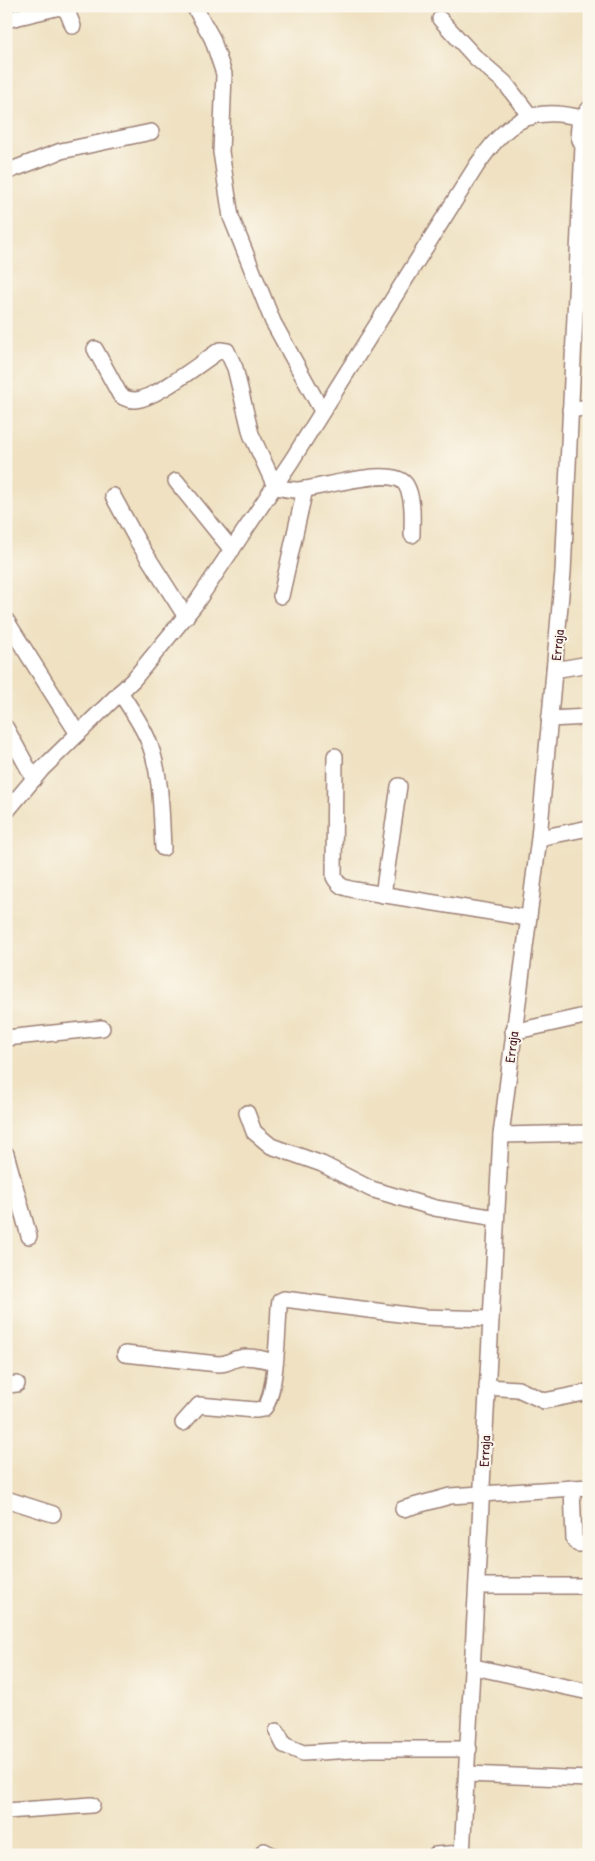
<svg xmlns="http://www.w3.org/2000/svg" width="595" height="1861" viewBox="0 0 595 1861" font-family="'Patrick Hand',sans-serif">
<rect width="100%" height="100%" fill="#fbf7ec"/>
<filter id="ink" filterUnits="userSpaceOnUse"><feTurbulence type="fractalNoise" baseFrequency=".02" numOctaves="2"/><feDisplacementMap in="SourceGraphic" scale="10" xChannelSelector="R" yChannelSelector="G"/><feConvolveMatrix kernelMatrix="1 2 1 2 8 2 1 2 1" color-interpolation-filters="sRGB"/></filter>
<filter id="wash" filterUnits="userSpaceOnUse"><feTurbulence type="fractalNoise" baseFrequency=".0096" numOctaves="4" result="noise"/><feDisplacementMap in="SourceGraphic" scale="20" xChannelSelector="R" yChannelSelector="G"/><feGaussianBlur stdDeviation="1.12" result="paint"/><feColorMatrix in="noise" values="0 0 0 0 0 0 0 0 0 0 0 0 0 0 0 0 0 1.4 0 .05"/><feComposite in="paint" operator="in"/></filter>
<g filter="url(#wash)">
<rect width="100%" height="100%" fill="#efe1c1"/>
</g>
<g filter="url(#ink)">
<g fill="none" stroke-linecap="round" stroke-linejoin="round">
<g stroke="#9c8076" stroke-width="18">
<g id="minor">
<polyline points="194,6 212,38 224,74 221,152 231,217 273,322 322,411"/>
<polyline points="440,19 475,57 505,83 531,117"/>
<polyline points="6,20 60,7 67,11 73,26"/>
<path d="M589,109c-14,13 -14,31 0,43"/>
<polyline points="6,172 61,151 151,132"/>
<path d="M95,349l25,46c4,3 9,5 15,5 20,-1 66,-37 85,-50l7,1 8,17 16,66 24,52c8,3 14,4 23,4 21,-1 96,-26 108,-5 8,14 6,34 6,50"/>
<polyline points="570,410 589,407"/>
<polyline points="176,481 232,550"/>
<polyline points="113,496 138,542 186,617"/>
<polyline points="281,596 305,489"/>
<polyline points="6,620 78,734"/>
<polyline points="554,670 589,664"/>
<path d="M120,692c10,16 21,31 28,48 14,34 13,72 15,108"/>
<polyline points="549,719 589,717"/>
<polyline points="6,728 34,779"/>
<path d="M335,756l-1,121c5,10 11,11 21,13l172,28"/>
<path d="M6,812l36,-43 91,-89 61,-74 98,-146 185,-295c29,-41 51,-61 104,-47"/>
<polyline points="539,838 589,828"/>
<polyline points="383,895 399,786"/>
<polyline points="513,1032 589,1015"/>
<polyline points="6,1038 102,1028"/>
<polyline points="247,1113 254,1132 271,1146 322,1164 371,1189 435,1208 496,1218"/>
<polyline points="501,1135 589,1133"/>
<polyline points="6,1154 29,1236"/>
<path d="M125,1354l93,10c13,0 12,-5 22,-6 10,-3 25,2 35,4"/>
<polyline points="6,1385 17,1384"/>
<polyline points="487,1387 518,1389 544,1401 589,1392"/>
<path d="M183,1423l16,-18 56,5c1,0 7,-1 8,-1 13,-8 15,-85 16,-102l1,-6 4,-2 139,18 68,2"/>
<polyline points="572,1489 574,1539 578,1544 589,1544"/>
<polyline points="6,1499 53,1514"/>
<polyline points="403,1509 450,1496 589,1487"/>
<polyline points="477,1586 585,1586"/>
<polyline points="474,1667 589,1692"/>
<polyline points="277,1731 284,1745 303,1753 370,1749 469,1749"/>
<polyline points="467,1774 589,1779"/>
<polyline points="6,1811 92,1805"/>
<polyline points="264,1851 272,1855"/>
<polyline points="435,1855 462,1853"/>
<polyline points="462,1855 501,1135 539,838 563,572 583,146"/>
</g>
</g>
<use href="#minor" stroke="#fff" stroke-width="15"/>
</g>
</g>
<g text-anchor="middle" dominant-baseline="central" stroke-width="4" stroke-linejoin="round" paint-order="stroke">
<g font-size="14" fill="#4a1f2b" stroke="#fbf7ec">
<text transform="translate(557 645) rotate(-84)">Erraja</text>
<text transform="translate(511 1047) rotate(-83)">Erraja</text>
<text transform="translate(484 1451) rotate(-87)">Erraja</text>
</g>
</g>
<rect width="595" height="1861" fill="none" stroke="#fbf7ec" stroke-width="25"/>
</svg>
